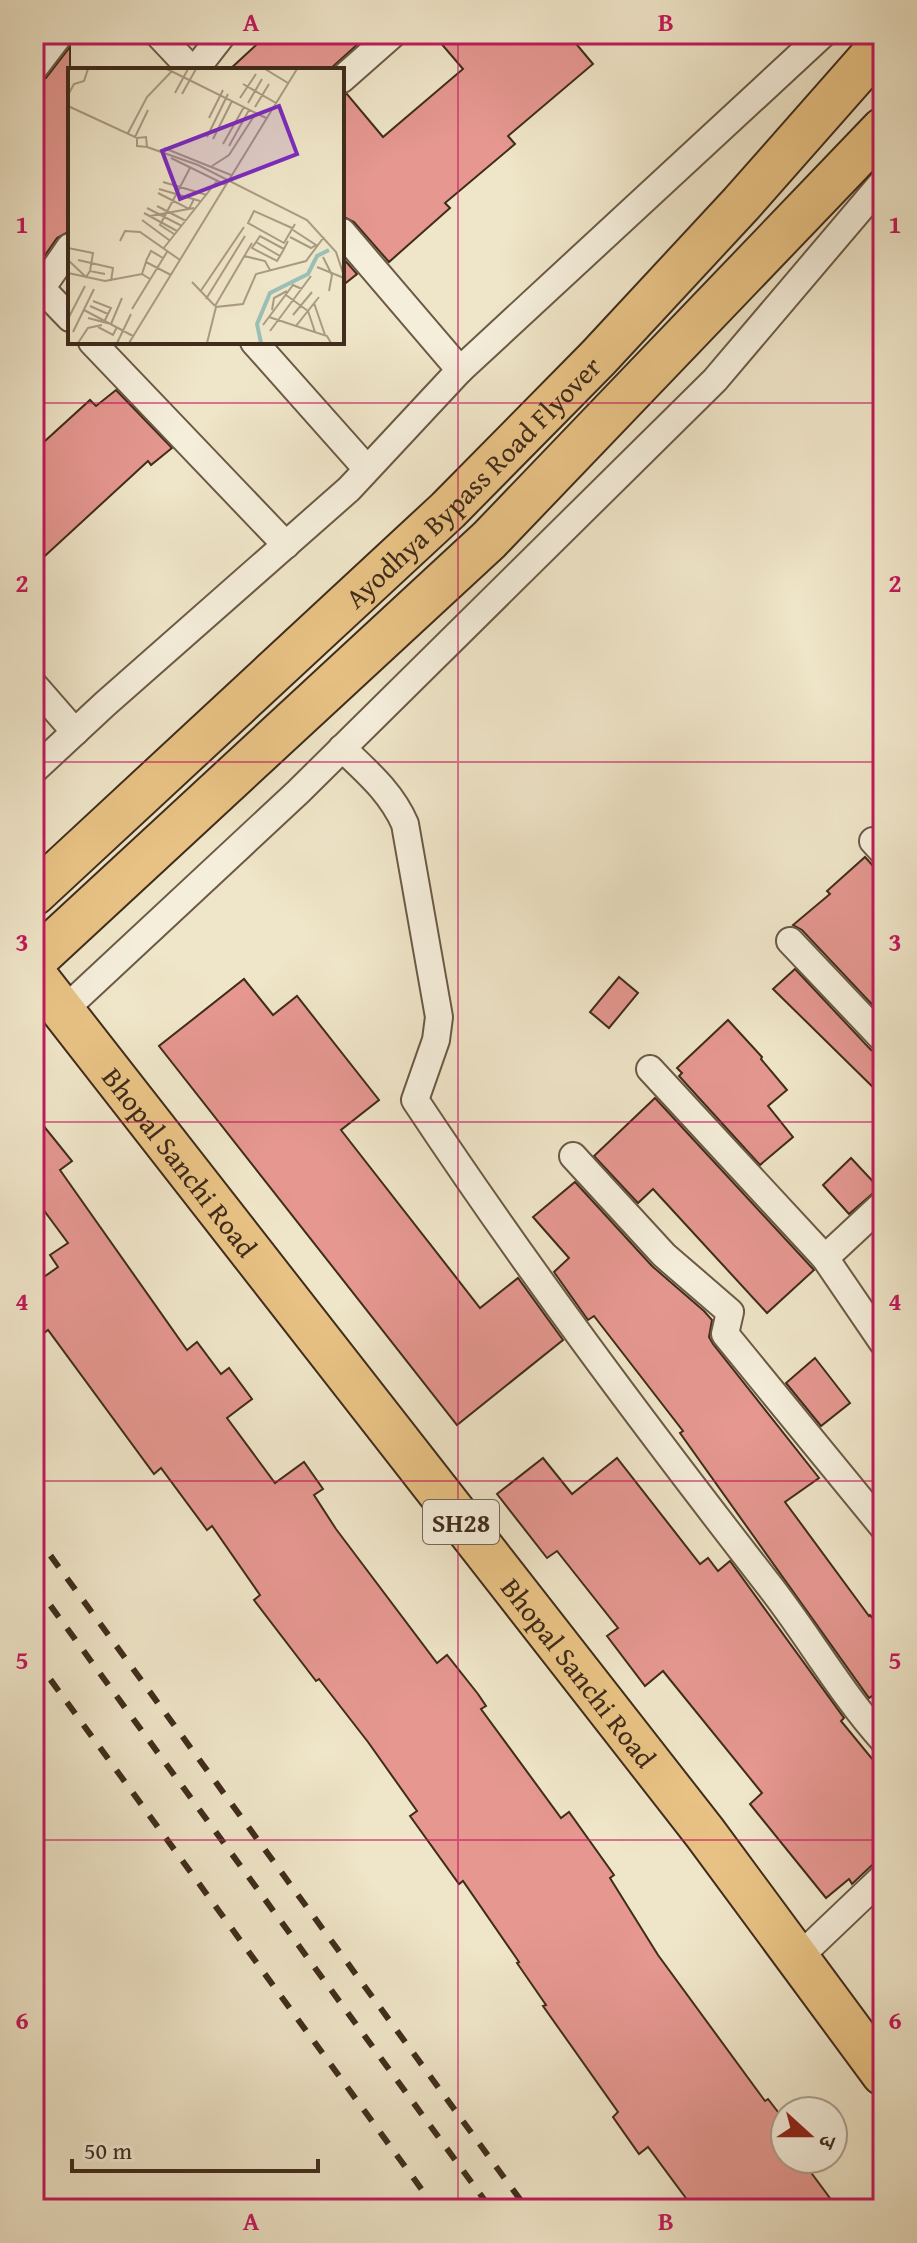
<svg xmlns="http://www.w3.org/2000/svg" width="917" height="2243" viewBox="0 0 917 2243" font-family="'Gentium Book Plus','Noto Serif Devanagari',serif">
<rect width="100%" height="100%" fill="#efe5c8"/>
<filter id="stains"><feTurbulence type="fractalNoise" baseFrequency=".0025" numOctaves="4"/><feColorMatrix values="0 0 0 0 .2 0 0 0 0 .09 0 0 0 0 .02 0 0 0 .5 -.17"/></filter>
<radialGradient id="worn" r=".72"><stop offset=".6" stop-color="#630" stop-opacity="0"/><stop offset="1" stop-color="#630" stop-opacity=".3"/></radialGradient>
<g fill="#e59790" stroke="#3f2c1b" stroke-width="2">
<polygon points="268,34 369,34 329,70 229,70"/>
<polygon points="433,34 568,34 593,64 508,136 515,144 445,203 450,208 389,262 354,222 342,216 342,95 347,94 383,137 463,69"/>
<polygon points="70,47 70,231 57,238 34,271 34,84 46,78"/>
<polygon points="342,257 357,274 342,286"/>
<polygon points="116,390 172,448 151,465 148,461 34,566 34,451 90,400 96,406"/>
<polygon points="865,857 883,877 882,1015 802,930 793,925 830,894 827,891"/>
<polygon points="795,969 871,1050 883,1058 883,1097 773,989"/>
<polygon points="619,977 638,993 609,1028 590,1012"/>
<polygon points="244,979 273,1015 297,996 379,1100 341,1130 480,1308 518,1278 563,1340 457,1425 159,1046"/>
<polygon points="728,1020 762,1057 761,1059 787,1090 768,1106 793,1137 760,1165 679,1076 682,1073 677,1068"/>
<polygon points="655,1098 814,1270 767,1313 653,1189 638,1203 594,1156"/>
<polygon points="34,1114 72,1161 60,1170 187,1350 197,1342 221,1374 229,1368 252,1399 227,1418 275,1483 304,1462 323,1489 314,1495 336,1529 437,1663 447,1655 478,1694 486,1706 481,1709 561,1818 569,1812 614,1875 610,1878 658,1955 765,2101 768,2099 785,2121 785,2159 801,2159 838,2209 694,2209 648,2147 639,2154 613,2117 618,2112 543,2006 546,2005 517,1963 519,1962 463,1881 459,1884 410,1816 417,1811 368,1742 319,1679 316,1681 254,1600 260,1595 212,1526 207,1530 161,1468 154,1474 48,1330 44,1333 34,1320 34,1284 58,1267 50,1255 68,1243 34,1197"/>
<polygon points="851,1158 879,1188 849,1214 823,1185"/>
<polygon points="575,1182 652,1266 704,1311 712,1320 709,1337 713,1344 819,1478 785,1502 869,1616 870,1615 883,1631 883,1688 869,1698 680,1433 683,1431 594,1316 588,1320 554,1272 569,1258 533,1217"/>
<polygon points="815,1358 850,1403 821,1426 786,1383"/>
<polygon points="543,1458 572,1494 617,1458 700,1564 708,1558 718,1571 730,1561 844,1718 841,1721 883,1772 883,1861 872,1865 852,1884 849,1879 826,1898 750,1804 762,1793 663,1671 645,1686 607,1636 618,1628 557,1551 547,1558 497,1494"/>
</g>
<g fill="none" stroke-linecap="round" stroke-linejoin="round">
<g stroke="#6b5a46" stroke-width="30">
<g id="street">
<polyline points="158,34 192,70"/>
<polyline points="34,68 60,34"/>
<polyline points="195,70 223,34"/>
<polyline points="342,79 393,34"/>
<polyline points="342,232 460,370"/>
<polyline points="41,288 70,318"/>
<polyline points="34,299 70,247"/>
<polyline points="92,342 286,545"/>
<polyline points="254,342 367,469"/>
<polyline points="34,685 75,732"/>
<path d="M342,748c25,24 49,44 63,76l34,193 -3,23 -21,60c110,166 231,327 353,484 40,51 72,108 115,156"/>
<polyline points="34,770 105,704 349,489 460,370 823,34"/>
<polyline points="873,841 883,852"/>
<polyline points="790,941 883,1039"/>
<polyline points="63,1011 298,792 715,380 883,182"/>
<polyline points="650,1069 825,1258 883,1343"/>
<polyline points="573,1156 664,1255 730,1312 725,1334 883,1527"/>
<polyline points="825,1258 883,1204"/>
<polyline points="798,1958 883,1877"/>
</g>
</g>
<g stroke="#3f2c1b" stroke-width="46">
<g id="primary">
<path id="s1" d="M34,894l414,-384 150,-152 143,-154 142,-161"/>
<polyline points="34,961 489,540 883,129"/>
<path id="s2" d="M34,974l671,859 178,241"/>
</g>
</g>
<use href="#street" stroke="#f5eedb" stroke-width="26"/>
<use href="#primary" stroke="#e8c284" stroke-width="42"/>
<g stroke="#3f2c1b" stroke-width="6" stroke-dasharray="14 14" stroke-linecap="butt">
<polyline points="34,1533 527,2209"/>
<polyline points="34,1583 491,2209"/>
<polyline points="34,1657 436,2209"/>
</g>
</g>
<path fill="none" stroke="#c2185b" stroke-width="2" stroke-opacity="0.55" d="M458,34v2175M34,403h849M34,762h849M34,1122h849M34,1481h849M34,1840h849"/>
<g text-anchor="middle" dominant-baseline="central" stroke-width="6" stroke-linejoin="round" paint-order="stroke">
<rect fill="#f5eedb" stroke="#766655" stroke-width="2" x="423" y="1500" width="76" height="44" rx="6"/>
<g font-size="26" font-weight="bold" fill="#3f2c1b">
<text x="461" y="1522">SH28</text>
</g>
<g font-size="28" fill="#3f2c1b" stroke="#f5eedb">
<text stroke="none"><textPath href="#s1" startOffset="602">Ayodhya Bypass Road Flyover</textPath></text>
<text stroke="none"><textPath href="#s2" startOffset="238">Bhopal Sanchi Road</textPath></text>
<text stroke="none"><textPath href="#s2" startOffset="886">Bhopal Sanchi Road</textPath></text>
</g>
</g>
<g transform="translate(68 68)">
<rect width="276" height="276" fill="#efe5c8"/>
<path fill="none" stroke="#9abfb6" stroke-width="4" d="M193,275l-4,-19 13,-31 38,-19 9,-18 12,-6"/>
<path fill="none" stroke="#a99b83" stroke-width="2" d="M99,1l99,49M197,1l23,14M175,16l33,19M107,25l13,-24M114,26l14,-25M0,27l6,-11 10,-3 4,-12M172,30l16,-24M180,35l14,-24M0,38l69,32 9,-1 1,10 -10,-1v-8M187,39l14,-23M141,50l14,-28M60,65l19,-36 25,-26M67,69l13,-27M139,69l21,-43M145,71l19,-38M155,76l21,-37M161,78l20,-36M79,79l51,18 109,55 29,32 8,24M96,80l67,27M103,90l55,27M144,98l17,-11 27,-42M95,114l44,13M91,121l41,12M90,125l31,16 5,-10M89,138l29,15M79,140l35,18M76,145l33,18M82,148l44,-8M74,152l27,20M224,160l-38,-17 -6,12 36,20 11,-19M106,166l-14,-9 30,-57M222,169l21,11 5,-3 -23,-15M52,173l5,-10 15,1 40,28M188,174l24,14M0,180l25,5 -3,18M95,181l54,-68M216,181l-24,-13 -8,12 25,13 3,-5 4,-7 4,-8M176,188l21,5 5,9M255,189l9,18 -3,16M0,192l18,17 4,-6 15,3M10,192l35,8 -2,13M78,193l5,-10 12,7M249,199l27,11M0,205l37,8 37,-7 8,5M74,206l4,-12 25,13M124,214l23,24M132,224l44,-65M218,227l22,16 7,21M251,229l-23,29 31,10 4,7M138,231l39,-63M25,233l18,7 -3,6M246,235l11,32M22,238l18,8 -3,6M147,238l37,-63M64,241l35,-57M16,242l49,26M204,242l2,-12 13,-7M225,247l19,-23M201,249l27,9M20,250l23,6 11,-26M0,251l17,-33M195,257l30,-40 9,4M30,259l15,8 4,-8M202,263l41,-55M5,264l21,-43M10,275l10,-15 14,-3M49,275l14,-29M61,275l168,-274M139,275l9,-36 27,-3 13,-30 50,-13 18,-24"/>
<path fill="#7b2cbf" fill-opacity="0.15" stroke="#7b2cbf" stroke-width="4" d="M211,38l18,48 -117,45 -18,-48z"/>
<rect width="276" height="276" fill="none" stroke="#3f2c1b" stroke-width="4"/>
</g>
<rect width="917" height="2243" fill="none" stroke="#efe5c8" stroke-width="88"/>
<g transform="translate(809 2135) rotate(111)"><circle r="38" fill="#f5eedb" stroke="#aca08e" stroke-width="2"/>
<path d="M0-6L14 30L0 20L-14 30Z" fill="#8f2418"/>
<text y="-12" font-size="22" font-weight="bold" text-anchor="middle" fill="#3f2c1b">उ</text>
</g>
<path d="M72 2159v12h246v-12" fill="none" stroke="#3f2c1b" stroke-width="4"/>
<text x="84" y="2159" font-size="24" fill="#3f2c1b" stroke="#f5eedb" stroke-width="6" paint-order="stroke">50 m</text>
<rect x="44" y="44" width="829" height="2155" fill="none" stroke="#c2185b" stroke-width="3"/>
<g font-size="26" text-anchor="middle" font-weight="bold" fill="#c2185b">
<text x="251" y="31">A</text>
<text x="666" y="31">B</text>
<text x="22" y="233">1</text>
<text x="895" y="233">1</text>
<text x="22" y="592">2</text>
<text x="895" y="592">2</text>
<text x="22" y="951">3</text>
<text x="895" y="951">3</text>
<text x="22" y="1310">4</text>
<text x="895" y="1310">4</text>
<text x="22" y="1669">5</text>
<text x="895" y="1669">5</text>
<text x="22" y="2029">6</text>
<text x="895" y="2029">6</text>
<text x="251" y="2230">A</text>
<text x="666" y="2230">B</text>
</g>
<rect width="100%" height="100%" filter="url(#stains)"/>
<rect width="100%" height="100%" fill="url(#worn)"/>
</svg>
